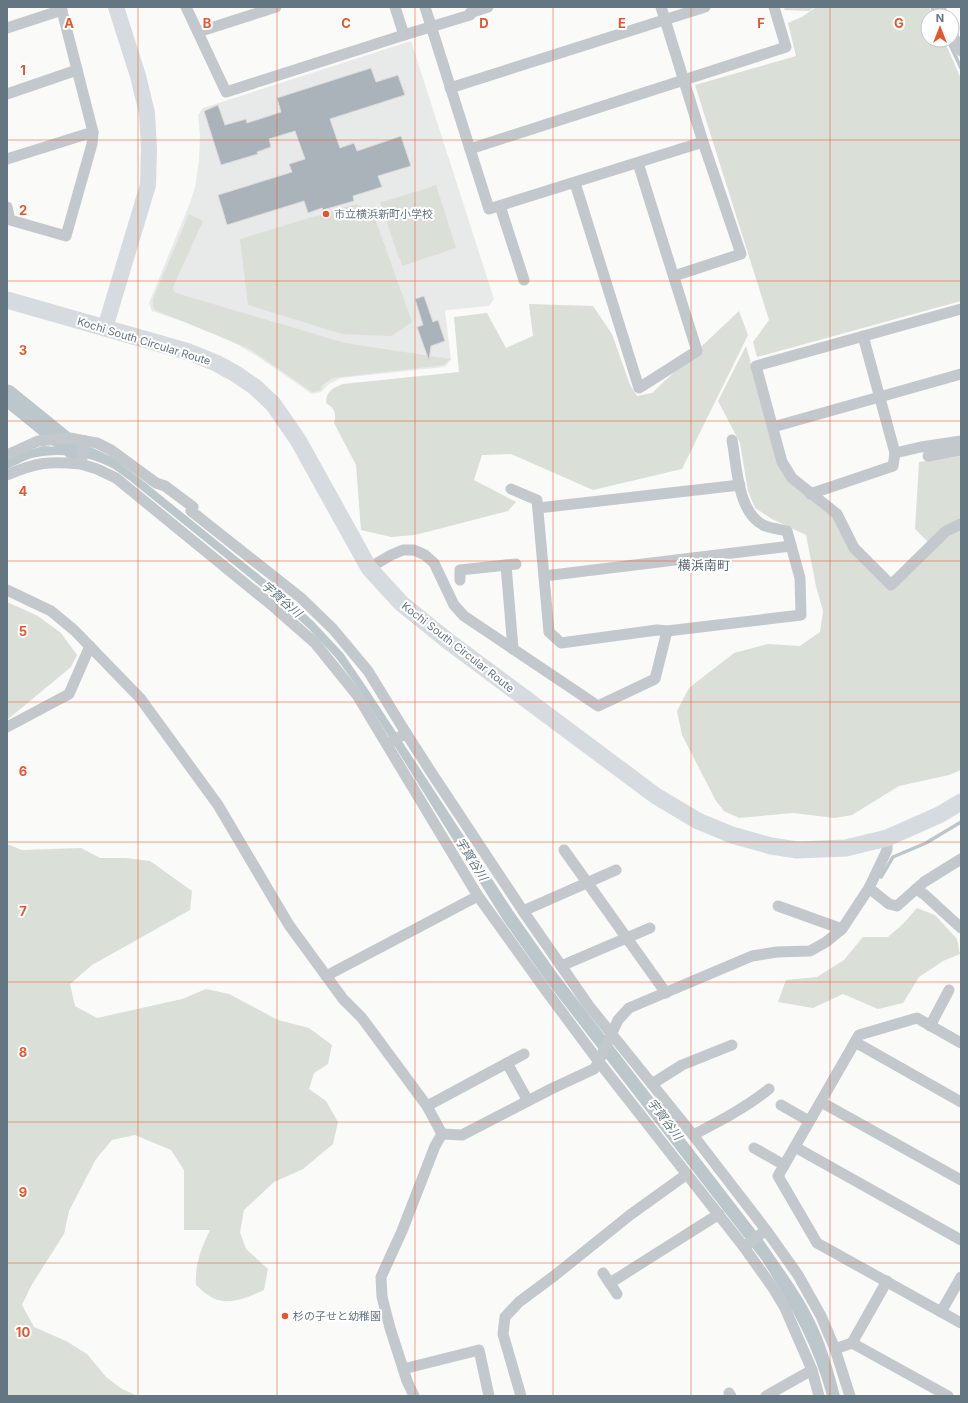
<svg xmlns="http://www.w3.org/2000/svg" width="968" height="1403" viewBox="0 0 968 1403" font-family="Inter,'Noto Sans JP',sans-serif">
<rect width="100%" height="100%" fill="#fafaf8"/>
<polygon fill="#e8e9e9" points="411,41 494,299 489,306 447,310 445,311 451,360 445,367 341,378 329,384 321,392 312,394 257,356 231,341 205,329 152,311 149,303 190,203 195,188 199,160 200,135 198,115 203,108"/>
<g fill="#dadfd7">
<polygon points="785,7 814,7 809,11 784,10"/>
<polygon points="816,7 929,7 933,16 928,16 928,40 944,40 961,79 961,301 757,357 753,342 769,320 695,85 796,56 788,23 802,17"/>
<polygon points="436,185 456,248 402,266 400,258 399,258 380,202 385,201 432,187 432,186"/>
<polygon points="356,204 373,213 412,322 391,336 342,334 248,305 240,239"/>
<polygon points="189,214 203,221 173,287 173,290 176,293 345,343 450,359 444,365 332,378 322,386 321,390 312,392 250,349 155,310 153,306 153,299"/>
<path d="M529,304l64,2 19,28 18,51 7,11 15,-3 87,-82 9,24 -66,134 -89,21 -82,-36 -29,1 -8,25 42,22 -8,9 -93,24 -24,2 -30,-7 -5,-65 -22,-42c3,-10 0,-15 -8,-20 0,-12 7,-15 17,-19l116,-12 -5,-55 33,-4 19,35 27,-12z"/>
<polygon points="746,346 779,463 835,517 891,589 947,533 961,526 961,770 949,775 899,786 852,815 835,818 793,813 739,818 724,811 716,801 682,735 677,711 689,688 734,653 768,644 800,646 820,632 823,611 816,586 806,535 772,519 755,508 748,491 740,443 718,401"/>
<polygon points="961,456 961,522 930,544 915,529 919,462"/>
<polygon points="7,602 38,616 61,633 77,655 71,667 7,720"/>
<path d="M7,844l15,6 59,-2 19,10h25l25,3 42,30 -2,19 -98,55 -22,19 5,22 22,12 85,-19 24,-10 23,5 49,26 31,8 23,17 -4,19 -14,9 -5,16 17,12 12,21 -5,22 -30,25 -29,13 -30,28 -4,22 6,17 22,20 -4,21c-18,8 -38,18 -56,5 -4,-2 -8,-7 -12,-10 -1,-22 5,-36 14,-55h-26v-60l-13,-20 -36,-15 -23,5 -16,19 -27,52 -5,23 -33,52 -9,19 12,22 32,14 21,13 19,23 16,12 16,7h-131z"/>
<polygon points="917,908 935,915 957,939 960,954 943,961 919,977 903,1003 878,1009 843,994 813,1008 778,1002 786,980 817,977 844,960 863,937 888,937 903,924"/>
</g>
<path fill="#bbc7cb" d="M58,441l35,7 19,9 35,27 141,114 25,23 30,32 26,38 144,220 43,61 210,272c18,27 39,54 52,84 10,22 16,45 22,68h-13c-13,-50 -38,-94 -66,-137l-215,-278 -43,-61 -142,-228 -25,-34 -27,-29 -33,-30 -147,-119c-7,-5 -14,-11 -21,-14 -22,-11 -52,-14 -76,-8 -8,2 -17,8 -25,11v-9l16,-8 20,-6 16,1z"/>
<g fill="none" stroke-linecap="round" stroke-linejoin="round">
<g stroke="#bbc7cb" stroke-width="3.5">
<polyline points="932,7 936,16"/>
<polyline points="948,40 961,68"/>
<polyline points="881,877 893,857 926,843 961,822"/>
</g>
<polyline stroke="#bbc7cb" stroke-width="21" points="7,395 76,451"/>
</g>
<g fill="#aab3b9" stroke="#dcdcda">
<polygon points="371,68 376,82 398,75 405,95 330,119 340,148 354,143 357,151 401,136 411,166 378,176 382,187 353,196 354,201 323,210 322,208 308,213 304,201 227,225 218,195 292,172 289,164 305,159 295,131 269,139 271,147 257,152 258,154 221,165 204,111 218,105 225,125 246,119 247,123 281,112 277,98"/>
<polygon points="424,296 433,322 438,320 445,341 431,346 429,361 417,327 423,325 415,299"/>
</g>
<g fill="none" stroke-linecap="round" stroke-linejoin="round">
<g stroke="#c3c8cc" stroke-width="11">
<polyline points="186,7 226,92 404,35 470,15 470,13 488,7"/>
<polyline points="395,7 404,35"/>
<polyline points="425,7 489,209 703,142"/>
<polyline points="661,7 703,142 741,254 674,276"/>
<polyline points="940,7 943,16"/>
<polyline points="7,28 62,10"/>
<polyline points="198,32 276,7"/>
<polyline points="952,34 961,51"/>
<polyline points="450,88 705,7"/>
<polyline points="7,94 77,70"/>
<polyline points="470,149 786,47 774,7"/>
<polyline points="7,159 93,132 61,7"/>
<polyline points="575,183 639,388 697,351 638,163"/>
<polyline points="500,206 524,280"/>
<polyline points="7,207 10,220 66,236 92,144 93,132"/>
<polyline points="961,309 756,366 782,462 792,478 837,514 854,548 891,585 946,531 961,524"/>
<polyline points="863,336 895,453 921,447 961,441"/>
<polyline points="773,427 961,374"/>
<polyline points="7,455 38,441 70,438 85,441"/>
<polyline points="928,456 961,450"/>
<polyline points="81,464 97,469 116,478 274,607 315,643 357,695 478,896 547,992 599,1062 744,1247 773,1288 785,1308 812,1370 819,1396"/>
<path d="M7,475c30,-13 42,-14 74,-11l4,-23 12,2 14,7 45,33 9,3 28,21 -2,4 110,87 32,31 35,42 38,62"/>
<path d="M511,489l26,11 12,132 12,11 96,-13 10,1 134,-16 -1,-37 -13,-47c-8,-2 -16,-2 -24,-6 -26,-14 -26,-59 -31,-85"/>
<polyline points="810,494 893,466 895,453"/>
<polyline points="538,508 740,485"/>
<polyline points="506,565 513,649"/>
<polyline points="369,568 391,555 403,550 414,550 425,555 434,563 454,605 464,616 598,706 655,679 667,631"/>
<polyline points="544,576 791,546"/>
<polyline points="460,580 460,570 516,564"/>
<polyline points="7,590 51,611 74,630 140,698 218,805 289,925 343,999 362,1018 427,1106 442,1134"/>
<polyline points="7,727 69,694 90,646"/>
<polyline points="388,744 406,733 431,772 523,911 589,1006 693,1135 766,1230 798,1275 821,1316 835,1349 850,1396"/>
<polyline points="564,850 666,993"/>
<polyline points="869,888 889,904 897,906 924,882 961,859"/>
<polyline points="916,889 925,895 961,928"/>
<polyline points="778,906 842,929"/>
<polyline points="523,911 616,870"/>
<polyline points="561,966 650,928"/>
<polyline points="326,976 478,896"/>
<polyline points="930,1026 949,990"/>
<polyline points="855,1042 961,1102"/>
<polyline points="961,1043 917,1018 859,1035 778,1176 817,1243 961,1323"/>
<polyline points="507,1063 528,1101"/>
<polyline points="652,1084 682,1065 732,1045"/>
<polyline points="821,1102 961,1180"/>
<polyline points="781,1105 809,1121"/>
<polyline points="427,1106 524,1054"/>
<polyline points="442,1134 462,1135 551,1089 594,1069 599,1062 601,1056 618,1020 629,1008 752,956 777,952 810,951 826,942 842,929 869,888 887,850 887,838"/>
<path d="M693,1135c27,-14 52,-27 76,-46"/>
<polyline points="795,1147 961,1240"/>
<polyline points="754,1148 784,1165"/>
<polyline points="744,1247 766,1230"/>
<polyline points="603,1273 617,1294"/>
<polyline points="610,1283 719,1214"/>
<polyline points="941,1312 961,1277"/>
<polyline points="852,1343 948,1396"/>
<polyline points="835,1349 852,1343 887,1281"/>
<polyline points="403,1369 479,1350 489,1396"/>
<polyline points="729,1393 731,1396"/>
<polyline points="414,1396 407,1381 390,1328 382,1297 381,1277 402,1231 435,1146 442,1134"/>
<polyline points="521,1396 503,1334 505,1317 519,1302 554,1276 630,1215 687,1174"/>
<polyline points="766,1396 812,1370"/>
</g>
<polyline stroke="#d6dbdf" stroke-width="16" points="105,328 148,185 149,149 147,113 138,76 116,7"/>
<polyline stroke="#d6dbdf" stroke-width="17" points="7,300 189,352 216,363 236,374 255,387 273,404 298,440 369,568 401,603 448,641 656,796 698,821 732,835 771,846 797,850 846,848 887,838 939,815 961,802"/>
</g>
<path fill="none" stroke="#e4572e" stroke-width="1" stroke-opacity="0.55" d="M138,7v1389M277,7v1389M415,7v1389M553,7v1389M691,7v1389M830,7v1389M7,140h954M7,281h954M7,421h954M7,561h954M7,702h954M7,842h954M7,982h954M7,1122h954M7,1263h954"/>
<g fill="#e4572e" stroke="#fff" stroke-width="1.5">
<circle cx="326" cy="214" r="4"/>
<circle cx="285" cy="1316" r="4"/>
</g>
<g text-anchor="middle" dominant-baseline="central" stroke-width="4" stroke-linejoin="round" paint-order="stroke">
<g font-size="11" fill="#657683" stroke="#fff" text-anchor="start">
<text x="334" y="214">市立横浜新町小学校</text>
<text x="293" y="1316">杉の子せと幼稚園</text>
</g>
<g font-size="11" fill="#657683" stroke="#fff">
<text transform="translate(144 341) rotate(17)">Kochi South Circular Route</text>
<text transform="translate(458 647) rotate(38)">Kochi South Circular Route</text>
</g>
<g font-size="12" font-style="italic" fill="#60757c" stroke="#fff">
<text transform="translate(282 599) rotate(41)">宇賀谷川</text>
<text transform="translate(472 859) rotate(58)">宇賀谷川</text>
<text transform="translate(665 1119) rotate(53)">宇賀谷川</text>
</g>
<g font-size="13" fill="#57646e" stroke="#fff">
<text x="704" y="565">横浜南町</text>
</g>
</g>
<g font-size="13" text-anchor="middle" font-weight="bold" fill="#e4572e" stroke="#fff" stroke-width="4" stroke-linejoin="round" paint-order="stroke">
<text x="69" y="28">A</text>
<text x="207" y="28">B</text>
<text x="346" y="28">C</text>
<text x="484" y="28">D</text>
<text x="622" y="28">E</text>
<text x="761" y="28">F</text>
<text x="899" y="28">G</text>
<text x="23" y="75">1</text>
<text x="23" y="215">2</text>
<text x="23" y="355">3</text>
<text x="23" y="496">4</text>
<text x="23" y="636">5</text>
<text x="23" y="776">6</text>
<text x="23" y="916">7</text>
<text x="23" y="1057">8</text>
<text x="23" y="1197">9</text>
<text x="23" y="1337">10</text>
</g>
<rect width="968" height="1403" fill="none" stroke="#657683" stroke-width="16"/>
<g transform="translate(940 28)"><circle r="19" fill="#ffffff" stroke="#c1c8cd"/>
<path d="M0-3L7 15L0 10L-7 15Z" fill="#e4572e"/>
<text y="-6" font-size="11" font-weight="bold" text-anchor="middle" fill="#657683">N</text>
</g>
</svg>
